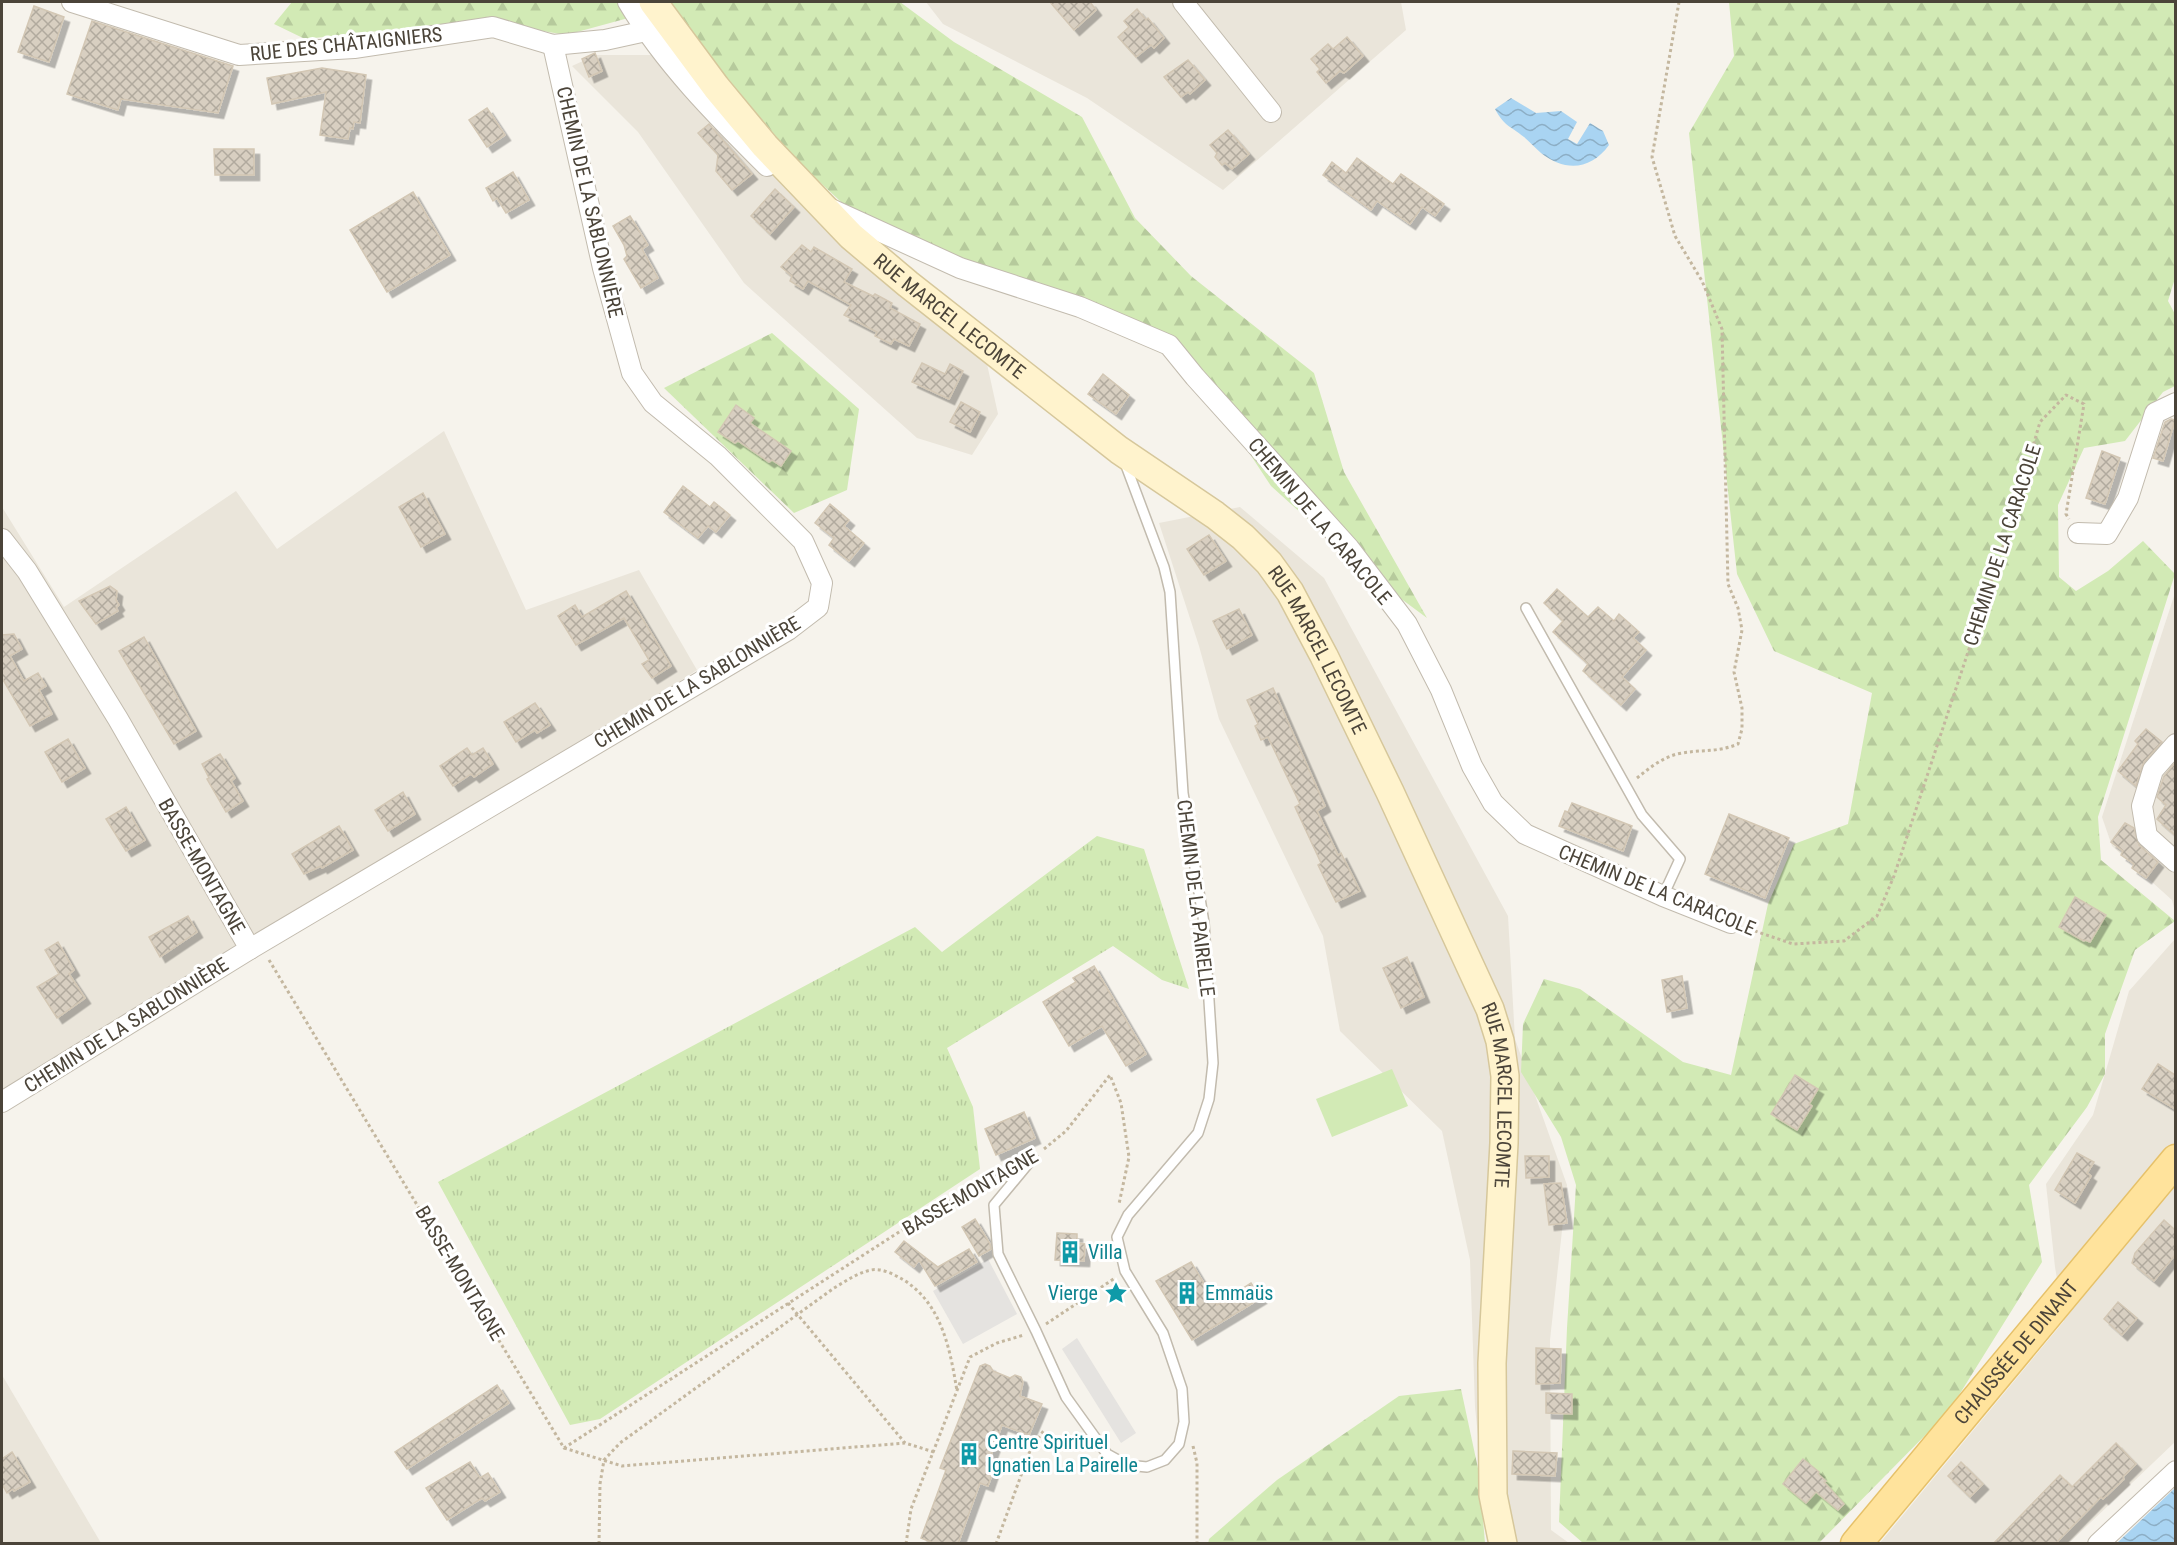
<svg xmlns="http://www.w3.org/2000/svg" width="2177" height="1545" viewBox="0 0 2177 1545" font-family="'Roboto Condensed',sans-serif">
<defs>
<pattern id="grass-tufts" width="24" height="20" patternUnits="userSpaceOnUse" patternTransform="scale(1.5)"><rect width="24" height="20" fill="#d2eab5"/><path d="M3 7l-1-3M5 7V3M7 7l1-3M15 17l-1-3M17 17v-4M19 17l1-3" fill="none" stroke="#b6ca9c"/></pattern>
<pattern id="forest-firs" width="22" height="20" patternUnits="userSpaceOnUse" patternTransform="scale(1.5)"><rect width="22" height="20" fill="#d2eab5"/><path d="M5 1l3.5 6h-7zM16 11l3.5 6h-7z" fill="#b6ca9c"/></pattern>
<pattern id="water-waves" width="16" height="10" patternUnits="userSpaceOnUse" patternTransform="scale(1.5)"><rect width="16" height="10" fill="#a9d4f2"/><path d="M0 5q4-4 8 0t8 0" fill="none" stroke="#8caec5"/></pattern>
<pattern id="building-cross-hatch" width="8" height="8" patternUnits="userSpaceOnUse" patternTransform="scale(1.5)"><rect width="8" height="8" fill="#d8cfc1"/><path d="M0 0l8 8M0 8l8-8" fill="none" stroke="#b1aa9e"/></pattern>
<filter id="shadow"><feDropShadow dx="5.5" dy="5.5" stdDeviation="0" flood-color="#0004"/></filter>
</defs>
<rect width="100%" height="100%" fill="#f6f3ec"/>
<g fill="#eae5da">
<polygon points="926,2 1401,2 1406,30 1223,190 1087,98 943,24"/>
<polygon points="596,55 677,55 813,190 978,323 998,414 972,455 917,438 744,283 638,132 572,66"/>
<polygon points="444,431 526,610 639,570 697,670 260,955 2,1094 2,507 64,607 236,491 277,549"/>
<polygon points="1240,507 1324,578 1508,916 1515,1039 1567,1185 1550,1340 1551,1530 1569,1543 1492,1543 1487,1523 1475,1407 1470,1260 1442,1131 1340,1031 1323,936 1219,719 1199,646 1159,523"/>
<polygon points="2175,593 2175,912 2172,900 2112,846 2102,817"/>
<polygon points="2175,939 2175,1442 2069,1543 1879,1544 2064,1321 2055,1267 2046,1184 2093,1115 2129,991"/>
<polygon points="2,1375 101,1543 2,1543"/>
</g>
<polygon fill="url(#grass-tufts)" points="1097,836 1144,849 1189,989 1162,980 1113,946 947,1048 973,1107 980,1169 600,1419 570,1425 438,1182 915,927 942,952"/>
<g fill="url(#forest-firs)">
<polygon points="292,2 624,2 632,17 566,35 480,20 305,39 274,24"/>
<polygon points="664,2 900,2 954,42 1082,117 1135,218 1191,276 1314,373 1344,472 1427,618 1373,578 1271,486 1234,430 1172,358 854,214 794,158"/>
<polygon points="1729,2 2175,2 2176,275 2168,301 2175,314 2175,386 2163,392 2125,441 2084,448 2058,505 2059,577 2076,591 2108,571 2143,541 2175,574 2098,817 2101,860 2175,921 2135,950 2105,1034 2105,1074 2087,1107 2029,1185 2042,1262 1949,1411 1819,1543 1583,1543 1559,1522 1567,1328 1576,1185 1561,1137 1521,1072 1523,1024 1544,979 1580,989 1683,1062 1731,1075 1768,904 1794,844 1848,824 1872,693 1774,651 1737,574 1689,133 1734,56"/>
<polygon points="772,333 859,409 847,490 794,513 664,388"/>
<polygon points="1461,1389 1479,1473 1485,1543 1208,1544 1209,1539 1277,1480 1399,1396"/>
</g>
<polygon fill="#d2eab5" points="1392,1069 1408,1106 1332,1137 1316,1099"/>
<g fill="#e5e3e0">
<polygon points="988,1259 1017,1314 963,1344 933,1291"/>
<polygon points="1077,1338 1136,1433 1121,1443 1062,1349"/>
</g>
<g fill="url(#water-waves)">
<path d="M1511,98l25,15 25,-2 16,11 -9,17 9,5 13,-21 13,8 6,14c-18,25 -44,27 -68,8 -6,-5 -11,-11 -17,-16 -15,-12 -19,-10 -29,-28z"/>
<polygon points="2175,1488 2175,1543 2117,1543"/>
</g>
<g fill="url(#building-cross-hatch)" stroke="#d3c7b4" stroke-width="1.5" filter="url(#shadow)">
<polygon points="1050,2 1090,2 1096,10 1074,30"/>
<polygon points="34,6 64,17 49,62 18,52"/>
<polygon points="1137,9 1146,20 1148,18 1164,38 1154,48 1151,45 1136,57 1118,37 1129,27 1124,21"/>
<polygon points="92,21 233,66 218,113 121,99 118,110 67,94"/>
<polygon points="1347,37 1363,56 1344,73 1340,71 1326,83 1317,72 1320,69 1311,59 1328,44 1333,49"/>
<polygon points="595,53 602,71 589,77 582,59"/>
<polygon points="1188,60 1205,80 1190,94 1188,92 1181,97 1164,77"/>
<polygon points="322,68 366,75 360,123 354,122 353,129 350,128 348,139 320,135 326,92 272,104 267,78"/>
<polygon points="487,108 505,135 487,147 469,120"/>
<polygon points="709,124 752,174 732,190 716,171 718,155 698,133"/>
<polygon points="1228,130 1249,154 1232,169 1225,163 1222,165 1215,157 1217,153 1210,145"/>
<polygon points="214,149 254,149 254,175 215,175"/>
<polygon points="1357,158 1393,184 1401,174 1444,204 1435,216 1422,207 1410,224 1377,201 1371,210 1323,175 1332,162 1346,173"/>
<polygon points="513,172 529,200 506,213 497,198 493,201 486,188"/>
<polygon points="775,189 794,207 770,234 751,216"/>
<polygon points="413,192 450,255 387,292 350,230"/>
<polygon points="630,216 648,245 642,249 658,278 641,288 624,259 627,256 624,245 613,226"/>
<polygon points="802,245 811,252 814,247 852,269 844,282 873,296 875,294 892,303 890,308 920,324 909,346 894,339 891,344 875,336 877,332 844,315 851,305 808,281 803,289 790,281 792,276 781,267"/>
<polygon points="922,363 945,374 950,364 963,371 949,399 912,382"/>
<polygon points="1103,374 1129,395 1116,414 1088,394"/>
<polygon points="961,402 980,412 970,432 950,422"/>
<polygon points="736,405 754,418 750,423 791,451 781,466 772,460 769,462 738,441 735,443 718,432"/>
<polygon points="2171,419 2175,420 2163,461 2153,458 2165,422"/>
<polygon points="2102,451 2120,458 2105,504 2086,498"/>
<polygon points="683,486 710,507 714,502 730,515 716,532 708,526 698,538 664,512"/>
<polygon points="423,493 445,534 421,547 399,507"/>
<polygon points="830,504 849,520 844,526 864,543 849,561 829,545 834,538 815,523"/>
<polygon points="1209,535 1226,561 1204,575 1187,549"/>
<polygon points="110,586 117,591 116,600 119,605 116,608 118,611 96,624 79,601"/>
<polygon points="1557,589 1588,617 1598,607 1614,621 1619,614 1639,632 1633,638 1646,650 1622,677 1635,689 1621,705 1583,671 1588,664 1553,632 1563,621 1544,603"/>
<polygon points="626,591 671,666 652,678 642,664 649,660 624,618 576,645 558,616 575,605 582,617"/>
<polygon points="1239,609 1252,635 1227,649 1213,621"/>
<polygon points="14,634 22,649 10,656 24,681 38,673 46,686 39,690 52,714 30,726 2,678 2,635"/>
<polygon points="144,637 196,731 174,744 119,651"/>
<polygon points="1273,688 1325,806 1317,811 1338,855 1341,853 1360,891 1336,902 1318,865 1321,863 1295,807 1300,804 1268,737 1261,740 1255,726 1258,724 1247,700"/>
<polygon points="535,703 550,725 537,733 535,730 516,742 504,722"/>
<polygon points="2146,729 2162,742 2144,762 2136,786 2118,771 2138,744 2135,741"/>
<polygon points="68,739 85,768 62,782 45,752"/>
<polygon points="467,748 472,755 483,748 493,764 474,777 471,774 453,786 440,766"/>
<polygon points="220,754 235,778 231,781 243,801 226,812 207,779 209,778 202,764"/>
<polygon points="2175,763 2175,835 2157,819 2166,805 2157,797 2164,776"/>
<polygon points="403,792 415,814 388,831 375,810"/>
<polygon points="1572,803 1632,826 1623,851 1559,826 1565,811 1568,812"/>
<polygon points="126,807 145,840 126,851 106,819"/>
<polygon points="1729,814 1789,838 1765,898 1705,874"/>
<polygon points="2125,823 2134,828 2139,845 2158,862 2146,878 2132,868 2134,864 2121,855 2123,851 2111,842"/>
<polygon points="339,826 353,850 322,868 321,866 304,874 292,854"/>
<polygon points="2075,897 2106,915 2090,942 2085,940 2084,941 2059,927"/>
<polygon points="188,916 197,932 160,957 149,937"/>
<polygon points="58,942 74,970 69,974 85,998 57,1018 37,987 59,974 45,950"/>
<polygon points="1407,957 1424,997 1401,1008 1383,968"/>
<polygon points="1094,966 1146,1054 1126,1066 1102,1026 1069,1046 1043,1002 1076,982 1073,978"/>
<polygon points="1682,976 1687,1008 1667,1012 1662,980"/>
<polygon points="2158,1064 2175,1075 2175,1109 2142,1089"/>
<polygon points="1795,1075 1818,1089 1809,1104 1812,1106 1797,1130 1771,1114"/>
<polygon points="1024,1112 1035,1138 996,1155 985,1129"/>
<polygon points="2077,1153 2094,1162 2087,1173 2091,1176 2075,1203 2055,1190"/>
<polygon points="1525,1156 1549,1156 1549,1177 1526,1178"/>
<polygon points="1561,1183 1567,1223 1549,1225 1544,1184"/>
<polygon points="975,1219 990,1244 991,1249 979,1256 962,1227"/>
<polygon points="2164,1220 2175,1230 2175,1255 2154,1281 2132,1263 2135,1253"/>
<polygon points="1057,1233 1077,1234 1077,1243 1085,1244 1084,1261 1055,1260"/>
<polygon points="904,1241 938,1267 969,1249 977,1262 935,1286 919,1260 914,1267 895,1252"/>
<polygon points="1191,1262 1217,1305 1251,1283 1261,1298 1192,1340 1156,1281"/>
<polygon points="2118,1302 2137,1318 2122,1335 2104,1319"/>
<polygon points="1536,1348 1561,1349 1560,1383 1536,1384"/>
<polygon points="985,1364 990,1366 993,1371 1010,1378 1015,1375 1021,1377 1023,1382 1020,1396 1042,1404 1029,1435 1002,1425 989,1461 996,1463 988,1486 980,1483 958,1544 936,1544 921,1538 946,1470 940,1468 980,1366"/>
<polygon points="497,1385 509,1403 407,1469 395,1452"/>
<polygon points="1546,1393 1572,1394 1572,1414 1546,1413"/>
<polygon points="2116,1443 2136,1464 2123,1477 2124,1479 2103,1499 2101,1497 2055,1544 1993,1544 2060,1475 2072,1487"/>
<polygon points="1513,1451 1557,1453 1555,1476 1512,1474"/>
<polygon points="12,1452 30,1482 14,1491 13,1489 7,1493 2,1484 2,1459"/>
<polygon points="1803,1459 1819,1472 1818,1474 1826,1481 1824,1482 1844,1504 1838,1510 1816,1492 1806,1503 1783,1484"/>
<polygon points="470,1462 480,1478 488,1473 500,1492 485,1501 482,1498 447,1520 426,1488"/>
<polygon points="1961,1462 1983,1484 1970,1497 1948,1476"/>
</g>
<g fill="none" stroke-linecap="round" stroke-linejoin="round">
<g stroke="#c2bbae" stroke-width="12">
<g id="lane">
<polyline points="1526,608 1642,815 1680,859 1663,896"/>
<polyline points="1033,1158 994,1205 998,1254 1036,1331 1066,1397 1107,1454 1127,1465 1147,1467 1165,1460 1179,1444 1184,1422 1182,1389 1163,1333 1125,1271 1117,1237 1128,1215 1198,1133 1209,1099 1213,1063 1204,923 1183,793 1170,592 1164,567 1125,463"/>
</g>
</g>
<g stroke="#c2bbae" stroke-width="22">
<g id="street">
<polyline points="72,2 239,55 354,48 493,27 553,45 605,40 646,31"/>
<path d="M628,2c37,62 88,113 139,164"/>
<polyline points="1183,2 1271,112"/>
<polyline points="831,209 960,268 1080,307 1169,345 1195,377 1349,548 1407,624 1441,690 1472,766 1493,803 1525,834 1663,896 1731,923"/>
<polyline points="2078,533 2107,534 2128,498 2155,413 2176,403"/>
<polyline points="2,539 27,571 118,719 250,949"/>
<polyline points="2176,744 2153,770 2142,806 2147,836 2176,862"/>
<polyline points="2,1102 250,949 788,630 818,607 822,583 803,541 718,456 653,403 632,373 603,268 553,45"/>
<polyline points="2098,1544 2176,1471"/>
</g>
</g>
<g stroke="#d6c79b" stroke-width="30">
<g id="secondary">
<path id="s1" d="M653,2l63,85 49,59 86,90 57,48 211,166 96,65 28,22 26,26 21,29 34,64 66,136 100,217 10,32 5,35 -1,67 -12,220 1,132 10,49"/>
</g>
</g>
<g stroke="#e6c16a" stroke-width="33">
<g id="primary">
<path id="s2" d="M1856,1544l320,-384"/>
</g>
</g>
<g stroke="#c4b79f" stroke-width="3" stroke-dasharray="3 3" stroke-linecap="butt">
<path d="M1637,778c12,-10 25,-20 40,-24 22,-5 40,-1 61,-10l4,-15v-21l-8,-36 8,-42 -4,-22 -10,-24 -6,-255 -20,-48 -27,-45 -23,-79 27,-155"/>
<polyline points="1749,929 1793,944 1844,941 1877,916 1894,876 2011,522 2040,422 2066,395 2084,404 2066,514 2069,519"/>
<polyline points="269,960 564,1448 958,1194 1002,1173"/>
<polyline points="1044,1149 1066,1131 1110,1075 1121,1103 1129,1157 1119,1204"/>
<polyline points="788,1303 905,1443"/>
<polyline points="1046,1324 1115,1278"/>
<polyline points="1193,1446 1197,1463 1197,1544"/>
<polyline points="564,1448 622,1466 905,1443 934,1452"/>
<path d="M599,1544l1,-60 4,-24 16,-17 214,-155c12,-7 23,-15 37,-18 11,-2 22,4 31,9 40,24 48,70 55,112"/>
<polyline points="906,1544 911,1509 970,1357 997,1343 1024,1335"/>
<polyline points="996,1544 1031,1448 1045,1429"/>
</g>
<use href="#lane" stroke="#fff" stroke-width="9"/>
<use href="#street" stroke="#fff" stroke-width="20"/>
<use href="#secondary" stroke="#fff3cd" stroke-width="27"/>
<use href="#primary" stroke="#ffe39c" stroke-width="30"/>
</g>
<defs>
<g id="building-bare" transform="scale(1.8)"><path d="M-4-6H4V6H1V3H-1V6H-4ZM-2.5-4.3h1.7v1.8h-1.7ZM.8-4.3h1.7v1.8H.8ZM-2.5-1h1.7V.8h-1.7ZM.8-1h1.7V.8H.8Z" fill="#0f9aa8" stroke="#fff" stroke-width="2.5" paint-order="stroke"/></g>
<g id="sight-bare" transform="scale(1.8)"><path d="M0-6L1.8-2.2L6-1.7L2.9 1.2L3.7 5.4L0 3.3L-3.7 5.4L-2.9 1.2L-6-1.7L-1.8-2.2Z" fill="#0f9aa8" stroke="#fff" stroke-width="2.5" paint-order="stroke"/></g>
</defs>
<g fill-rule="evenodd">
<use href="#building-bare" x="1070" y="1252"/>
<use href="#sight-bare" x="1116" y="1293"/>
<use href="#building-bare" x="1187" y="1293"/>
<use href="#building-bare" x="969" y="1454"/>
</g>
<g text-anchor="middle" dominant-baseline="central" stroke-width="6" stroke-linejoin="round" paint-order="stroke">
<g font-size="20" fill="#4b4439" stroke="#fff">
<text transform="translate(346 44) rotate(-6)">RUE DES CHÂTAIGNIERS</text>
<text transform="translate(590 202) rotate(77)">CHEMIN DE LA SABLONNIÈRE</text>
<text stroke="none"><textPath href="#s1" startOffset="434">RUE MARCEL LECOMTE</textPath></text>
<text transform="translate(1320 521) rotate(50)">CHEMIN DE LA CARACOLE</text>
<text transform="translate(2002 545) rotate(-72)">CHEMIN DE LA CARACOLE</text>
<text stroke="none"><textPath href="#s1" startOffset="938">RUE MARCEL LECOMTE</textPath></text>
<text transform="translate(697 682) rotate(-31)">CHEMIN DE LA SABLONNIÈRE</text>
<text transform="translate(202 866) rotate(60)">BASSE-MONTAGNE</text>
<text transform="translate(1657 890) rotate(22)">CHEMIN DE LA CARACOLE</text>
<text transform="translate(1196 898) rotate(83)">CHEMIN DE LA PAIRELLE</text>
<text transform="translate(126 1025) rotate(-32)">CHEMIN DE LA SABLONNIÈRE</text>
<text stroke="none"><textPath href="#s1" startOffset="1424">RUE MARCEL LECOMTE</textPath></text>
<text transform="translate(970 1192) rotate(-30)">BASSE-MONTAGNE</text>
<text transform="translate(460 1273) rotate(59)">BASSE-MONTAGNE</text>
<text stroke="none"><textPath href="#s2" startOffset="250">CHAUSSÉE DE DINANT</textPath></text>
</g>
<g font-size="20" fill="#0d838f" stroke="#fff" text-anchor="start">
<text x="1088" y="1252">Villa</text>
<text x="1098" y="1293" text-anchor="end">Vierge</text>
<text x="1205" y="1293">Emmaüs</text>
<text x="987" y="1442">Centre Spirituel<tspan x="987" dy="23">Ignatien La Pairelle</tspan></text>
</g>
</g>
<rect width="2177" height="1545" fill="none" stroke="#4b4439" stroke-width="6"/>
</svg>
